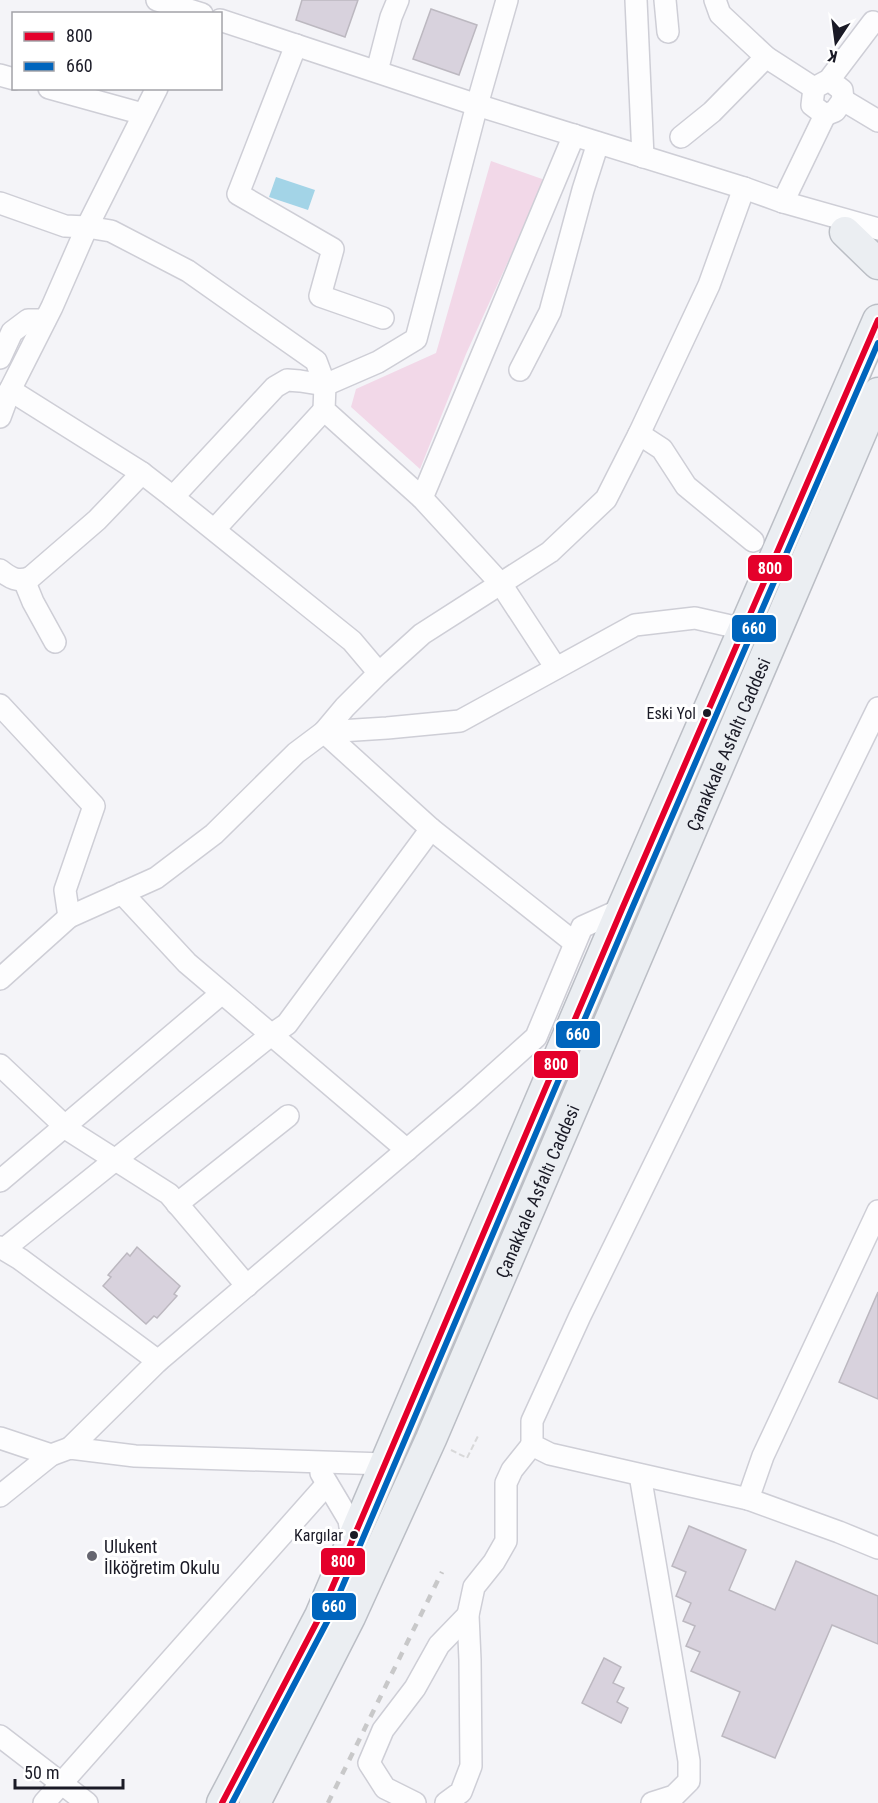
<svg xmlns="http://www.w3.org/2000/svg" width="878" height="1803" viewBox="0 0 878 1803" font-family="'Roboto Condensed',sans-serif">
<rect width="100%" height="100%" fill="#f4f4f8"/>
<polygon fill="#f2d8e8" points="491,161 545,180 466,354 420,469 351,407 356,389 436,353"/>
<polygon fill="#a3d4e7" points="276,177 315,190 308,210 269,197"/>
<g fill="#d8d2dd" stroke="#bcb8c0" stroke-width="1.5">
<polygon points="302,0 358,0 345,37 296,20"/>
<polygon points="431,9 477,25 459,75 413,59"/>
<polygon points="137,1247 180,1286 174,1294 177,1296 157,1318 154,1316 146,1324 103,1286 111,1277 108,1275 127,1253 130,1256"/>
<polygon points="878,1292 878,1399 839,1382"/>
<polygon points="689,1526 746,1550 729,1590 775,1610 796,1561 878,1596 878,1644 832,1625 775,1758 722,1736 740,1692 691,1671 700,1652 686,1646 695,1626 683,1621 691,1603 676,1596 686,1572 672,1566"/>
<polygon points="604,1658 621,1667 613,1683 624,1688 617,1702 628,1708 621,1723 582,1703"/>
</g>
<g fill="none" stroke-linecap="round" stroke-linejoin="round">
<g stroke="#ceced6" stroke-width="24">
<g id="minor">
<polyline points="157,0 202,14"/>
<polyline points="636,0 643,157"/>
<polyline points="665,0 668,32"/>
<polyline points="715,0 720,14 766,57 814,88"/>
<polyline points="220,20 477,105 744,188 783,202 878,229"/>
<polyline points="296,45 238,194 333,249 320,296 383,318"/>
<polyline points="377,71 391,17 398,0"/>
<polyline points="0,75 14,79"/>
<polyline points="829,80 842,90 843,100 835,111 825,115 812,105 814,88 829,80 873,22"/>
<polyline points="49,88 143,114"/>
<polyline points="843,100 878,121"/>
<polyline points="681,137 712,112 766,57"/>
<polyline points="783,202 825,115"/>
<polyline points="0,203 65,226 87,227 111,231 188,271 316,361 325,385 324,410 422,498 501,584 556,668"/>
<polyline points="0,358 12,332 28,320 45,320"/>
<polyline points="520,370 550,312 583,190 598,143"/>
<polyline points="10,390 142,473 173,497 352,641 379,673"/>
<polyline points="0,417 10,390 52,307 87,227 157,88"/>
<polyline points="639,434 662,449 686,486 753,541"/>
<polyline points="173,497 275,387 287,380 300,381 325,385 378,362 416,339 477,105 507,0"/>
<polyline points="422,498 574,135"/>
<polyline points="215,529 324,410"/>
<path d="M0,570c10,8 18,13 31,7l66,-57 45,-47"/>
<polyline points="24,580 33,602 55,642"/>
<polyline points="0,705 94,806 65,890 69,917"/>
<polyline points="878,708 580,1316 532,1421 532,1445 550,1454 748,1499 839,1532 878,1548"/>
<polyline points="122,893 187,963 407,1150"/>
<polyline points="575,943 431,829 324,732 345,707 379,673 422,634 550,552 606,499 639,434 709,285 744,188"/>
<polyline points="0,979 69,917 156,878 214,834 296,753 324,732 387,728 460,721 635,625 695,618 744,629"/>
<polyline points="0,1065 70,1131 169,1194 247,1286"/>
<polyline points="0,1181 222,993"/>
<polyline points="177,1204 288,1116"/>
<polyline points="0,1247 20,1259 158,1361"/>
<polyline points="4,1249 271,1035 287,1024 431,829"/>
<polyline points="0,1438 51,1455 70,1448 135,1456 385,1464"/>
<polyline points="70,1448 158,1361 468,1098 536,1037 582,927 622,909"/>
<polyline points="321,1473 349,1520 352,1540"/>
<polyline points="640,1475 689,1761 689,1781 674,1796 652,1803"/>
<polyline points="0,1496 51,1455"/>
<polyline points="748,1499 763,1456 878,1211"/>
<polyline points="0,1736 87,1803"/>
<polyline points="44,1803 327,1484"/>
<polyline points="415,1803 385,1788 369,1763 383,1730 415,1688 439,1645 468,1615"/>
<polyline points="446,1803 461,1792 471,1766 470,1660 468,1615 474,1587 494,1562 506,1541 506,1483 512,1470 532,1445"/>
</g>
</g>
<g stroke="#bbbec5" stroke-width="33">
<g id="highway">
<polyline points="845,232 878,264"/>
<polyline points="222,1803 320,1616 622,909 878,320"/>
<path id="s1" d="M255,1803l95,-186 81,-178 447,-1046"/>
</g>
</g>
<polyline stroke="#d8d8d9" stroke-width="2" stroke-dasharray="6 3" stroke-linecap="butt" points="451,1450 467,1458 479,1434"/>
<use href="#minor" stroke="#fdfdfe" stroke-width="21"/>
<use href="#highway" stroke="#ebeef2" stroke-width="30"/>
<polyline stroke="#c8c8c9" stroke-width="4.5" stroke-dasharray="8 8" stroke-linecap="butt" points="328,1803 442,1572"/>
<g stroke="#fff" stroke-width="10">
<polyline id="bus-1" points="222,1803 320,1616 622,909 878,320"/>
</g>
<g stroke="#fff" stroke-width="10">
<polyline id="bus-2" points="232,1803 328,1620 630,913 878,343"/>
</g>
<use href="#bus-1" stroke="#e4002b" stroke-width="6"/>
<use href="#bus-2" stroke="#0065bd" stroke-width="6"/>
</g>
<g fill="#1a1a26" stroke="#fff" stroke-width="2">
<circle cx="707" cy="713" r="5"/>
<circle cx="354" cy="1535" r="5"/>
</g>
<circle fill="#666670" stroke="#fff" stroke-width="2" cx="92" cy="1556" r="6"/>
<g text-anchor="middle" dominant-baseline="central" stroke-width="6" stroke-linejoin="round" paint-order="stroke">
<g font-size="16" fill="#1a1a26" stroke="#fff" text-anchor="end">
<text x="696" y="713">Eski Yol</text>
<text x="343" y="1535">Kargılar</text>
</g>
<g font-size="18" fill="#1a1a26" stroke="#fff">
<text stroke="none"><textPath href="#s1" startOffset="1160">Çanakkale Asfaltı Caddesi</textPath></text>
<text stroke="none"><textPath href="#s1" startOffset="674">Çanakkale Asfaltı Caddesi</textPath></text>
</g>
<g font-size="18" fill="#1a1a26" stroke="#fff" text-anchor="start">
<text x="104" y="1546">Ulukent<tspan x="104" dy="21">İlköğretim Okulu</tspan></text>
</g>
</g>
<g stroke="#fff" stroke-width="2">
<rect x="747" y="554" width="46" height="28" rx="6" fill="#e4002b"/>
<rect x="731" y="614" width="46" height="29" rx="6" fill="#0065bd"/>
<rect x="555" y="1020" width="46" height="29" rx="6" fill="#0065bd"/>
<rect x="533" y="1050" width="46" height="29" rx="6" fill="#e4002b"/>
<rect x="320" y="1547" width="46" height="29" rx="6" fill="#e4002b"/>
<rect x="311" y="1592" width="46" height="29" rx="6" fill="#0065bd"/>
</g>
<g font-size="16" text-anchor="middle" font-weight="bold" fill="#fff">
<text x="770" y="574">800</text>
<text x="754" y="634">660</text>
<text x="578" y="1040">660</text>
<text x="556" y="1070">800</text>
<text x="343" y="1567">800</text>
<text x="334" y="1612">660</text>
</g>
<rect x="12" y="12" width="210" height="78" fill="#ffffff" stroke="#a3a3a8" stroke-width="1.5"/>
<rect x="24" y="32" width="30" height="9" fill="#e4002b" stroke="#a3a3a8" stroke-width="1.5"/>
<text x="66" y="42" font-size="18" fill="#1a1a26">800</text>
<rect x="24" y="62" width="30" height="9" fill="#0065bd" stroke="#a3a3a8" stroke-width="1.5"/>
<text x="66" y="72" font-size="18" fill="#1a1a26">660</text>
<g transform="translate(836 42) rotate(193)" stroke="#ffffff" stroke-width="4.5" paint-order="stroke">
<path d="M0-4.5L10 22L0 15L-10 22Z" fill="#1a1a26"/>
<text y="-9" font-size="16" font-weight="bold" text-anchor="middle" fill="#1a1a26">K</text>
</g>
<path d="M15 1779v9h108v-9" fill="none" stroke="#1a1a26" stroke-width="3"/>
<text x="24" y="1779" font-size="18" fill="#1a1a26" stroke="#ffffff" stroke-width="4.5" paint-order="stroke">50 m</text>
</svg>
